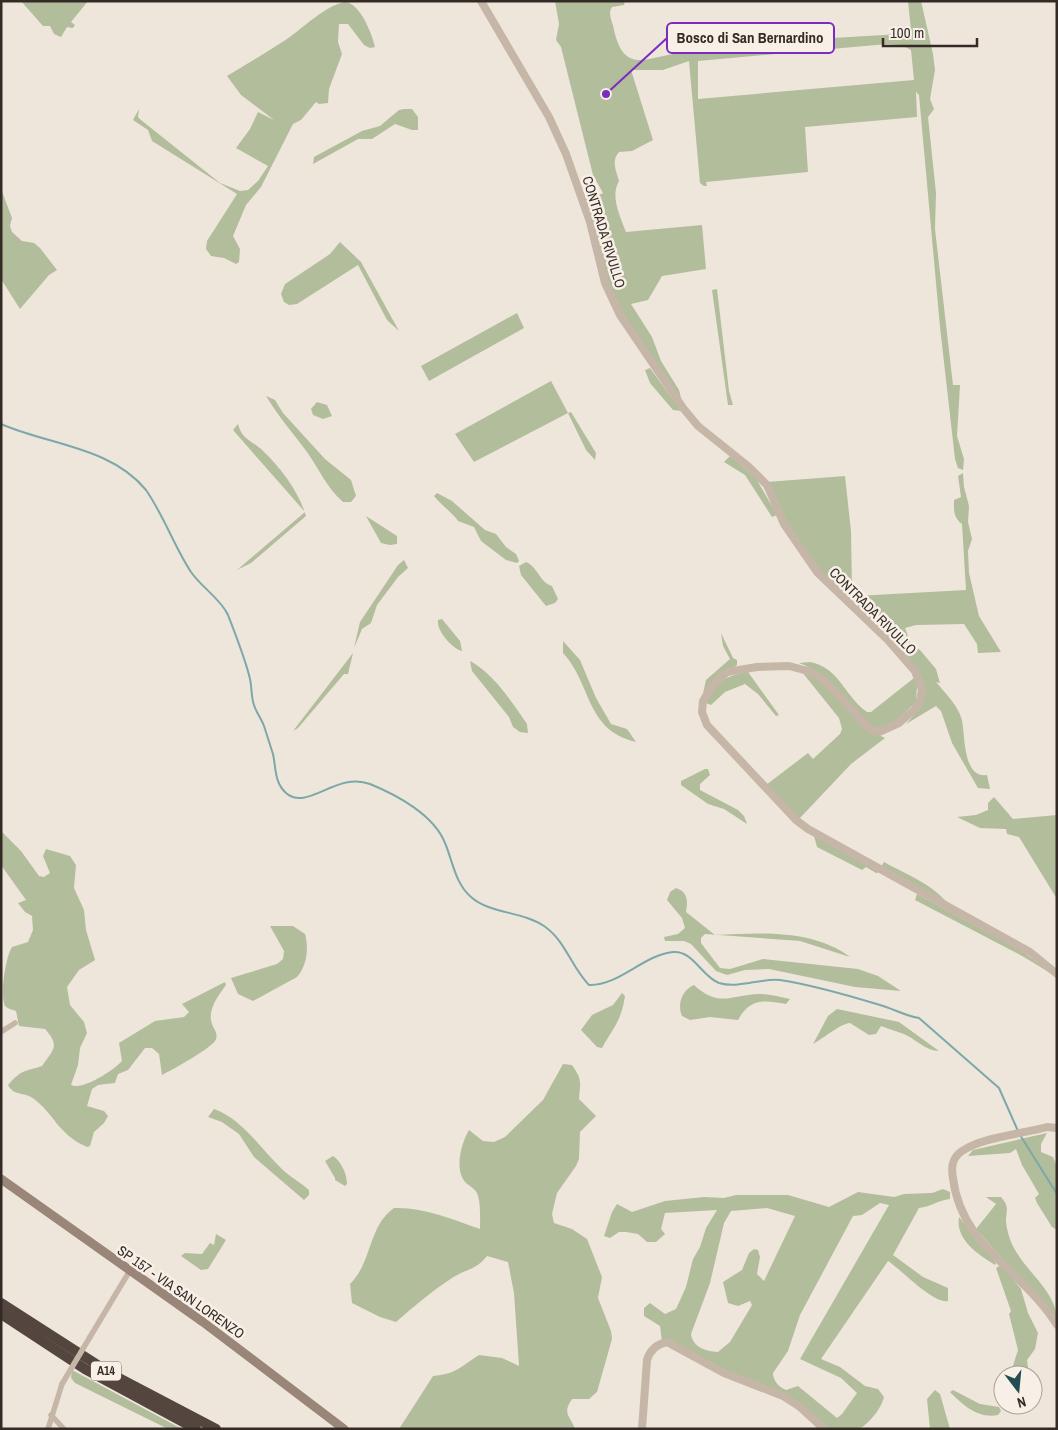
<svg xmlns="http://www.w3.org/2000/svg" width="1058" height="1430" viewBox="0 0 1058 1430" font-family="'Archivo Narrow',sans-serif">
<rect width="100%" height="100%" fill="#efe6db"/>
<g fill="#b2bd9c" fill-rule="evenodd">
<polygon points="21,1 88,1 71,22 75,25 73,28 67,27 61,37 54,34 50,26 43,26"/>
<path d="M555,1h70l-1,4 -12,2c-5,7 1,15 2,23 10,44 31,28 65,23l4,-4 3,-11 5,-2 4,1 6,14h15l116,-13 69,-4 11,6 -4,-39h13l12,53 2,16 -5,29 4,10 -6,8 8,76 -1,36 18,156h7l-3,51 7,23 -1,11 -5,-2 -3,-9 -15,-132 -21,-232 -3,-3 1,25 -112,10 3,45 -102,10 1,4h-3l-4,-3 -11,-122 -26,9h-32l22,70 -21,11 -13,1c-8,9 -3,18 0,29 -9,15 1,35 7,51l76,-7 4,44 -44,7 -14,24 -17,4 21,33 9,24 18,29 4,16 -70,-104 -29,-103 12,-2 7,-4 -10,-18 -32,-128 -5,-7 3,-16zM887,44l14,1 10,5 3,30 -216,19v-38z"/>
<path d="M346,2c14,2 26,31 29,45l-5,1 -6,-3 -16,-21h-9l-1,18 4,12 -13,35 -1,14 -9,1 -3,-2 -15,18 -8,4 -32,63 -15,18 -13,31 7,13 -1,13 -3,2 -12,-6 -13,-2 -5,-7 1,-8 30,-47 -85,-53 -4,-11 -15,-10 6,-11 -1,8 3,3 79,63 20,8 8,-1 10,-9 10,-15 -32,-18 14,-19 8,-17 16,8 -33,-25 -14,-19c20,-12 40,-24 60,-37 16,-11 40,-35 59,-37z"/>
<polygon points="404,109 412,109 418,117 418,130 412,130 395,124 372,139 358,139 313,164 314,157 362,131 380,126 399,110"/>
<polygon points="1,189 12,218 10,226 12,232 22,241 34,243 40,248 57,270 49,275 20,309 1,279"/>
<polygon points="340,242 361,262 399,331 387,320 358,265 297,304 289,305 284,302 281,294 285,284 330,254"/>
<polygon points="717,289 729,391 733,405 728,405 712,290"/>
<polygon points="517,313 524,328 429,381 421,366"/>
<polygon points="650,368 681,411 673,410 650,383 645,370"/>
<polygon points="551,381 568,413 571,412 596,453 595,460 586,450 568,413 474,462 455,434"/>
<path d="M266,396l9,4 8,13 42,46 26,21 5,16 -5,6h-8c-16,-14 -24,-33 -36,-50 -14,-19 -29,-36 -41,-56z"/>
<polygon points="317,402 327,405 332,416 323,419 313,415 311,409"/>
<path d="M238,424c4,16 15,17 25,27 18,17 36,41 43,65l-55,47 -14,7 68,-58 -72,-82z"/>
<polygon points="731,455 757,480 777,515 772,517 745,475 724,462"/>
<path d="M963,473l1,14 5,19 -1,16 4,17 -4,12 1,22 10,43 22,36 -23,1 -1,-9 -13,-20 -48,1 -11,3 6,16 9,6 16,19 4,14 -4,-1c9,11 20,21 25,35 5,13 0,62 26,58l3,14 -12,-1 -26,-45 -11,-32 -5,-5 -30,18 14,-16v-31l-101,-108 -28,-39 -24,-48 78,-6 6,55 1,60 4,5 110,-6 -4,-66c-9,-7 -8,-14 -8,-24l7,-3 -3,-21z"/>
<path d="M437,493l15,8 33,29 11,4 10,13 10,7 3,7 -2,2 -11,-3 -25,-19 -7,-14 -16,-6c-3,-6 -18,-17 -24,-25z"/>
<polygon points="366,516 397,536 397,544 390,545 381,543"/>
<polygon points="404,560 408,568 398,577 377,605 371,623 362,629 354,648 360,622 398,565"/>
<path d="M526,562c12,5 14,21 26,24l6,13 -3,4 -9,3 -25,-31 -2,-9z"/>
<path d="M442,619l18,22 2,10c-10,-2 -26,-21 -24,-31z"/>
<polygon points="721,633 733,658 737,660 737,665 712,683 703,694 706,680 730,659 723,646"/>
<path d="M563,641l17,19 16,38 15,26 16,5 9,13c-51,-12 -44,-58 -73,-89z"/>
<polygon points="353,653 348,674 344,674 298,728 293,731"/>
<path d="M470,661c23,12 42,41 57,63l1,9 -8,-1 -7,-5 -4,-10 -37,-46z"/>
<path d="M810,662c29,5 35,35 57,50h4l43,-34 3,8 -1,16 -23,22 -13,6 -9,-4c-22,-23 -42,-52 -72,-63z"/>
<path d="M748,672l31,43 -3,1 -18,-22 -13,-10 -20,8 -14,13 -5,-2c10,-22 19,-27 42,-31z"/>
<polygon points="802,672 823,683 865,728 885,738 851,764 799,819 766,785 808,753 813,759 840,734 842,729 839,718"/>
<polygon points="705,769 708,769 710,775 700,784 700,790 738,810 744,816 747,824 724,809 708,804 681,785 681,781"/>
<polygon points="994,797 1013,819 1057,815 1057,899 1019,837 1007,834 1006,829 980,828 957,817 976,815 988,810 988,803"/>
<path d="M1,831l20,20 18,25 5,1 6,-4 -7,-17 3,-7 24,7 6,9 -2,23 10,22 2,20 9,30 -16,10 -12,17 3,18 14,17 3,11 -7,15 -2,17 -7,20c12,6 44,-16 51,-24l-3,-18 36,-22 29,-4 5,-5 -7,-8 43,-22 1,3c-8,11 -19,25 -14,39 2,6 6,8 4,15 -2,8 -44,31 -54,36l-3,-21 -7,-6h-7l-17,22 -10,4 -3,9 -17,2 -6,4 -5,17 17,5 4,5 -4,7 -10,9 -4,14 -3,1c-29,-12 -35,-37 -56,-50 -9,-5 -17,-1 -23,-12 14,-16 16,-13 34,-19 12,-17 18,-20 3,-37l-26,-3 -3,-15c-4,-1 -9,-3 -11,-5 -5,-10 0,-48 7,-59l16,-5 5,-12 -1,-14 -7,-4 -7,-9 8,-3 -25,-35z"/>
<polygon points="814,836 879,872 876,873 866,867 862,870 817,847"/>
<path d="M884,862c21,12 49,22 64,42l-67,-37z"/>
<path d="M676,888c12,4 12,13 10,24l29,23c46,-2 97,-6 135,22l-50,-16 -95,-7 -4,4v5l19,25 10,1 33,-10 95,10 20,7 23,15 -46,-4 -86,-18 -24,1 -18,5 -11,-4 -25,-27 -7,-3h-19l-1,-4 14,-3 7,-6 -3,-10 -15,-18 3,-8z"/>
<polygon points="917,894 1023,952 1055,976 1024,957 915,900"/>
<path d="M270,926h23l12,8c4,15 2,31 -8,43l-44,24 -15,-7 -7,-16 46,-14 6,-5 1,-8z"/>
<path d="M694,985c25,23 36,10 65,9 11,0 21,3 31,5l-4,5c-22,-4 -36,-6 -48,16l-28,-3 -20,3 -8,-4c-5,-12 0,-26 12,-31z"/>
<path d="M622,993l3,3c-4,26 -11,30 -23,52l-5,-1 -16,-17 11,-15 21,-10z"/>
<path d="M837,1009l62,13 40,29c-13,0 -25,-13 -35,-17 -8,-3 -16,-5 -23,-8l-5,8 -7,1 -19,-12c-10,1 -26,15 -37,21l15,-28z"/>
<path d="M563,1064l9,1c11,16 8,17 7,34l17,17 -16,16 -1,27 -3,7 -19,27 -5,21 2,9 18,6 15,10 15,38 -4,21 13,33 1,8 -15,53 -8,7h-17c-10,15 -2,16 3,30h-176l34,-53c23,-2 27,-9 46,-21l23,3 17,8 -5,-73 -6,-31 -21,-6c-11,14 -21,13 -35,22 -20,13 -38,28 -56,44l-16,-5 -28,-14 -2,-19c22,-21 18,-58 44,-76 30,-1 58,11 86,21 0,-11 1,-26 -3,-36 -3,-6 -11,-8 -14,-14 -8,-13 -1,-37 6,-49l14,11 11,1 11,-5 38,-37z"/>
<path d="M214,1109c30,11 47,41 70,62 8,7 17,12 25,19v5l-5,5 -50,-43 -15,-23 -17,-12 -14,-5z"/>
<polygon points="1047,1133 1041,1144 1041,1152 1053,1157 1057,1167 1057,1230 1052,1227 1037,1203 1035,1198 1039,1194 1022,1165 1016,1149 1010,1153 968,1156 973,1150"/>
<path d="M333,1156c8,5 14,18 14,28l-2,2 -10,-6v-2l-10,-17z"/>
<path d="M943,1189l7,3v7c-12,1 -19,8 -31,9l-26,47 30,22 25,11v13c-15,3 -46,-31 -60,-40l-67,98 19,8 25,19 13,3 6,8c-2,10 -15,28 -26,32 -8,1 -21,0 -29,0l-19,-17 -148,-71 -2,-15 -16,-10v-8l6,-5 15,11 11,-5 10,-22 7,-28 7,-12 6,-19 11,-18 -52,3 -4,16 4,5 -9,8h-9l-9,-8 -12,-2h-7l-9,6 -6,-2 8,-24 5,-8 15,8 33,-11 39,-4 20,1 12,-3h52l41,12 29,-15 36,5 10,-3 28,-1zM880,1203l9,2 -89,154 41,19 16,15 -15,21 -5,4 -39,-32 -12,4c-7,-3 -13,-9 -13,-17l15,-22 12,-36 53,-99 9,-1zM767,1208l28,8 -31,65 -7,-7 3,-17 -2,-7 -4,-1 -5,4 -7,17 -19,12 5,21 10,3 12,-5 2,4 -22,37 -12,10c-12,-1 -25,-4 -27,-18l19,-51 14,-60 7,-12z"/>
<path d="M986,1197h15c9,10 5,13 5,25 1,9 4,19 8,26 13,25 43,44 43,73l-81,-92 20,-25z"/>
<path d="M959,1217l37,46 -1,2c-16,-10 -40,-25 -36,-48z"/>
<polygon points="216,1234 226,1240 208,1269 201,1270 181,1256 185,1253 202,1254 210,1243 214,1245"/>
<polygon points="1001,1265 1021,1289 1028,1313 1038,1333 1035,1349 1027,1360 1029,1375 1010,1375 1018,1350 1009,1314 1011,1311 996,1268"/>
<polygon points="72,1370 182,1429 168,1429 75,1383 71,1378"/>
<polygon points="935,1390 940,1394 950,1429 930,1429 927,1399"/>
<path d="M953,1390l27,14 19,3 2,4 -3,4c-20,4 -35,-10 -48,-23z"/>
</g>
<g fill="none" stroke-linecap="round" stroke-linejoin="round">
<g stroke="#7ca8aa" stroke-width="2">
<path d="M1,424c48,21 110,23 145,66 18,26 28,56 45,82 10,15 30,27 37,43 7,18 18,46 22,64 2,9 1,18 4,26 2,7 7,13 10,21 3,9 6,19 9,28 3,13 1,28 13,39 21,19 51,-22 84,-9 27,11 64,31 75,59 8,19 10,40 26,54 19,17 51,14 73,29 22,15 27,41 45,59 30,1 54,-30 84,-33 20,-2 29,25 46,31 20,6 40,-5 61,-3 33,5 67,15 100,25 14,4 25,11 39,13l80,70 19,43"/>
<polyline points="1020,1135 1057,1194"/>
</g>
<g stroke="#c6b6a8" stroke-width="5.5">
<polyline points="1,1032 15,1023"/>
<polyline points="90,1337 129,1272"/>
<polyline points="51,1415 64,1429"/>
<polyline points="48,1429 62,1384"/>
</g>
<g stroke="#c6b6a8" stroke-width="8">
<polyline points="481,1 549,117 566,154 590,222 605,283 620,315 683,408 698,426 748,466 767,485 784,524 817,572 888,640 915,671 922,690 920,700 915,709 899,723 879,732 870,729 824,680 808,671 789,666 757,667 727,672 712,686 703,701 702,712 707,725 796,820 808,829 1030,952 1057,974"/>
<path d="M1057,1128l-10,-1c-25,7 -64,10 -85,24 -10,7 -11,16 -9,27 8,69 71,93 104,147"/>
<path d="M642,1429l5,-69c3,-10 10,-16 20,-18l57,31 59,23 17,11 24,22"/>
</g>
<polyline stroke="#9a8579" stroke-width="9" points="1,1179 203,1322 344,1429"/>
<g stroke="#54463f" stroke-width="10">
<polyline points="1,1303 113,1375 216,1429"/>
<polyline points="1,1314 85,1369 196,1429"/>
</g>
<polyline stroke="#c6b6a8" stroke-width="5.5" points="62,1384 90,1337"/>
</g>
<g text-anchor="middle" dominant-baseline="central" stroke-width="5" stroke-linejoin="round" paint-order="stroke">
<rect fill="#f8f0e7" stroke="#6f6661" stroke-width="1" x="91" y="1361.5" width="30" height="19" rx="4"/>
<g font-size="12" font-weight="bold" fill="#342b27">
<text x="106" y="1371">A14</text>
</g>
<g font-size="14" fill="#342b27" stroke="#f8f0e7">
<text transform="translate(604 232) rotate(73)">CONTRADA RIVULLO</text>
<text transform="translate(873 611) rotate(45)">CONTRADA RIVULLO</text>
<text transform="translate(181 1292) rotate(35)">SP 157 - VIA SAN LORENZO</text>
</g>
</g>
<path fill="none" stroke="#7b2cbf" stroke-width="2" d="M606 94L667 38"/>
<circle fill="#7b2cbf" stroke="#f8f0e7" stroke-width="2" cx="606" cy="94" r="5"/>
<rect fill="#f8f0e7" stroke="#7b2cbf" stroke-width="2" x="667" y="23" width="167" height="30" rx="5"/>
<g font-size="15" text-anchor="middle" font-weight="bold" fill="#342b27">
<text x="750" y="43">Bosco di San Bernardino</text>
</g>
<rect width="1058" height="1430" fill="none" stroke="#342b27" stroke-width="5"/>
<g transform="translate(1018 1390) rotate(164)"><circle r="24" fill="#f8f0e7" stroke="#aaa19a"/>
<path d="M0-4L9 19L0 12L-9 19Z" fill="#214e52"/>
<text y="-8" font-size="14" font-weight="bold" text-anchor="middle" fill="#342b27">N</text>
</g>
<path d="M883 38v8h94v-8" fill="none" stroke="#342b27" stroke-width="2.5"/>
<text x="890" y="38" font-size="15" fill="#342b27" stroke="#f8f0e7" stroke-width="4" paint-order="stroke">100 m</text>
</svg>
